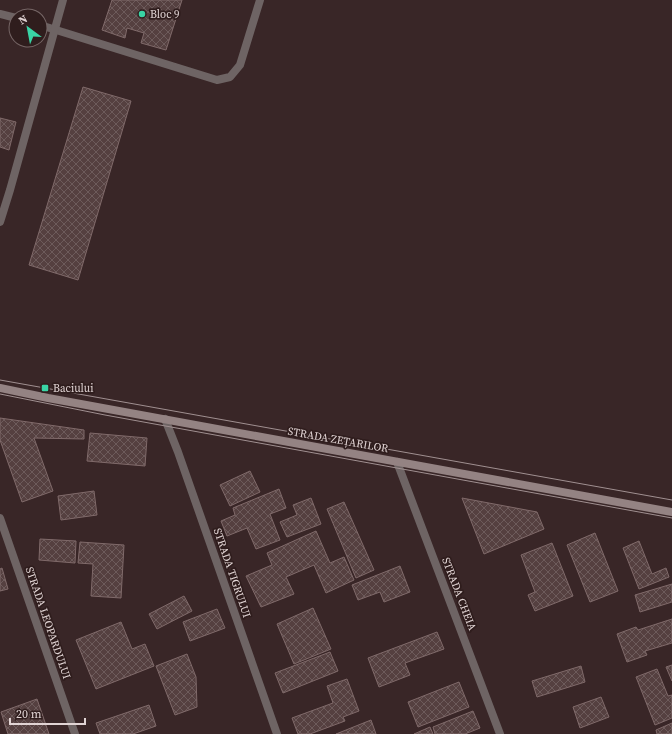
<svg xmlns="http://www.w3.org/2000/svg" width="672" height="734" viewBox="0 0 672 734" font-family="'Source Serif 4',serif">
<defs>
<pattern id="building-cross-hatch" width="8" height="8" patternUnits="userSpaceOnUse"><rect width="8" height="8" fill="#554040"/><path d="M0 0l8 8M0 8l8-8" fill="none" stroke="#6d5b5b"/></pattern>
</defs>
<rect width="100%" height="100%" fill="#392627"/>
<g fill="url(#building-cross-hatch)" stroke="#806a6a">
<polygon points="112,0 182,0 166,50 141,43 144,33 127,28 125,38 102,30"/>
<polygon points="83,87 131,101 78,280 29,265"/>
<polygon points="0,118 16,122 9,150 0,147"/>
<polygon points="0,418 84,430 84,439 34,438 53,491 22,502 0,440"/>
<polygon points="90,433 147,438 145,466 87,461"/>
<polygon points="250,471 260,492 230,506 220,485"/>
<polygon points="279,489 286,508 270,514 280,540 256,549 247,528 227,536 221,521 235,515 233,508"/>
<polygon points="94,491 97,515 61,520 58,496"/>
<polygon points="311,498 321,524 287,537 280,522 297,515 293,505"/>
<polygon points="462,498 537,512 544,529 484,554"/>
<polygon points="344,502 374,570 356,578 327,509"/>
<polygon points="316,531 330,563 344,557 354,580 326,593 314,565 286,577 294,594 261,607 246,576 272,565 267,553"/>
<polygon points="595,533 618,591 590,602 567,545"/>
<polygon points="40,539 76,541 75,563 39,560"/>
<polygon points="639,541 652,574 666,568 669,577 639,589 623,548"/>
<polygon points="80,542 124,545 121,598 91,596 93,564 78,563"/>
<polygon points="552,543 573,596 535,611 528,595 535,592 521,555"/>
<polygon points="400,566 410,592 384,602 380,592 358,600 352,585"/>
<polygon points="2,568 8,589 0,591 0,569"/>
<polygon points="672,584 672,602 640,612 635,595"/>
<polygon points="184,596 192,611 157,629 149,614"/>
<polygon points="313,608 331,649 294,664 277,624"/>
<polygon points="217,609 225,628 190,641 183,622"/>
<polygon points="672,619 672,643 645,651 647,655 627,662 617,634 636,627 638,630"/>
<polygon points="121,622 132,649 145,644 154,666 96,689 76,640"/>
<polygon points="437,632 444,649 405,663 410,675 379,687 368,658"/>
<polygon points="330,652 338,671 283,693 275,673"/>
<polygon points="187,654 196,677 197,707 175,715 156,666"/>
<polygon points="672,665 672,681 666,667"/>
<polygon points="581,666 585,682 537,697 532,681"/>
<polygon points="657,669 668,696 672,695 672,718 655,725 636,677"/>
<polygon points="347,679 359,711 343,717 345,721 310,734 298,734 292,718 333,703 327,686"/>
<polygon points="459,682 469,707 418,727 408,702"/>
<polygon points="601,697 609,717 580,728 573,707"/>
<polygon points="37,699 49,734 8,734 1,712"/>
<polygon points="149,705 156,726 133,734 100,734 96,723"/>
<polygon points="473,711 480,728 465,734 435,734 433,727"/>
<polygon points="371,720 376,734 336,734"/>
<polygon points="672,723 672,734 657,734 656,730"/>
<polygon points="430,727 433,734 414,734"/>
</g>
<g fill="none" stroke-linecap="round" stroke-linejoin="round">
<g stroke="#6e6464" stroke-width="8">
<polyline points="0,14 16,18"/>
<polyline points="40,25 217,80 230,77 240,65 260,0"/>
</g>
<g stroke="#6e6464" stroke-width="8">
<polyline points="0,222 10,190 63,0"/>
<polyline points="165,419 178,452 277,734"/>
<polyline points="397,462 500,734"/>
<polyline points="0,518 75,734"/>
</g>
<polyline stroke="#948383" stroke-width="8" points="0,388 48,398 672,512"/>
<g stroke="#a09091" stroke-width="1">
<polyline points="0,380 672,500"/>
<polyline points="0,394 105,415 672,518"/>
</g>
</g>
<g fill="#39d4a5" stroke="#2f1d1d" stroke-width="1.5">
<circle cx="142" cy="14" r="4"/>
<rect x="41" y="384" width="8" height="8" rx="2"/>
</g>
<g text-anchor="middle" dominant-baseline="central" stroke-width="3.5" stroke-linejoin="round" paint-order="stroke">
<g font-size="11" fill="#e1d4d4" stroke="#2f1d1d" text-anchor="start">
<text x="150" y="14">Bloc 9</text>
<text x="53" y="388">Baciului</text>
</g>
<g font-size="11" fill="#e1d4d4" stroke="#2f1d1d">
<text transform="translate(338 440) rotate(10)">STRADA ZEȚARILOR</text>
<text transform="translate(232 573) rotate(71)">STRADA TIGRULUI</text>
<text transform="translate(459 594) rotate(69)">STRADA CHEIA</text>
<text transform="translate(48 623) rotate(71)">STRADA LEOPARDULUI</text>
</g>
</g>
<g transform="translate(28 28) rotate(328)"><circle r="19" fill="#2f1d1d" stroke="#766666"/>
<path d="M0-3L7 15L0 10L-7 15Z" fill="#39d4a5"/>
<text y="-6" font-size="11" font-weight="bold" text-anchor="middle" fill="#e1d4d4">N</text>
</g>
<path d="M10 718v6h75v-6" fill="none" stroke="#e1d4d4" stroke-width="2"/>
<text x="16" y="718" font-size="12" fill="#e1d4d4" stroke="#2f1d1d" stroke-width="3" paint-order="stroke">20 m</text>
</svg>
